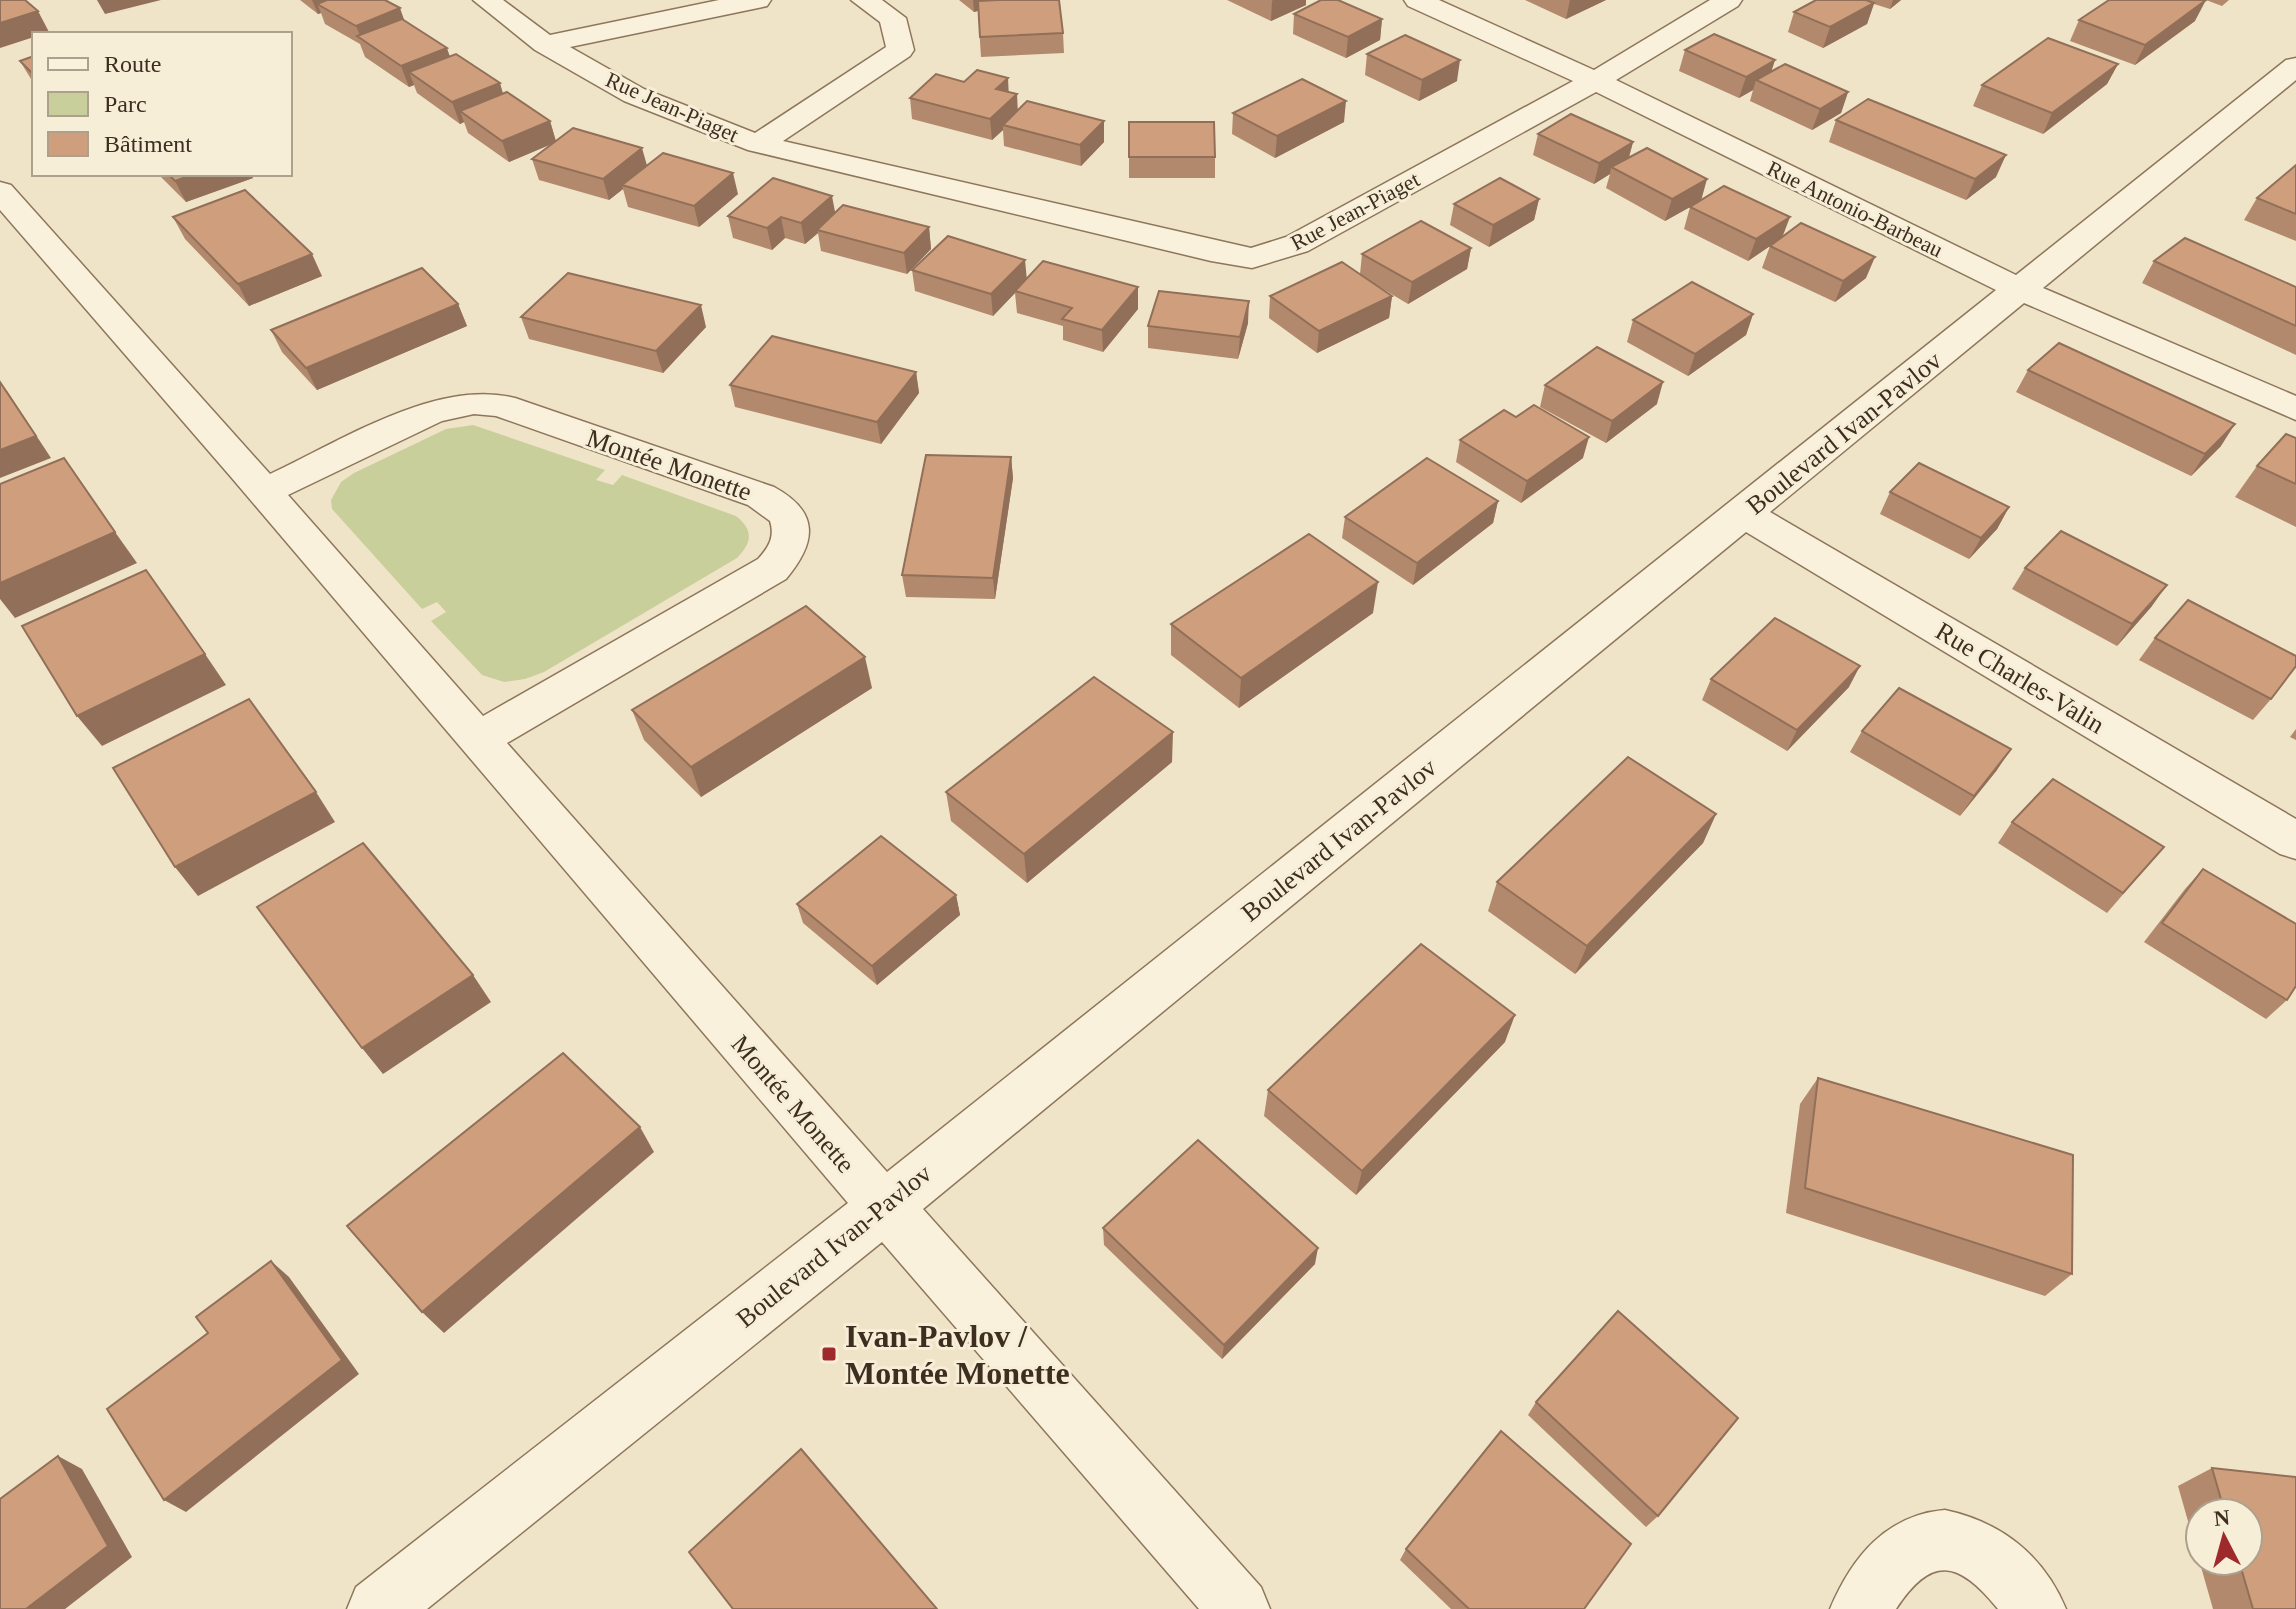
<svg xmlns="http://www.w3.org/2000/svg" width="2296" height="1609" viewBox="0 0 2296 1609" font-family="Georgia,serif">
<rect width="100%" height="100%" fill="#f0e4c8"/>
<path fill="#c9cf9b" d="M473,425l132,45 -9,10 17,5 9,-10 114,41c18,14 16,27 1,42l-193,114 -19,7 -21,3 -22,-7 -51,-54 15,-9 -9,-10 -15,7 -90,-100 -1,-9 10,-18 13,-9 92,-44z"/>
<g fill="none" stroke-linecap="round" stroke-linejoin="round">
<g stroke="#8d765c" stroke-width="3">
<g id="street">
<path d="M473,0h30l47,35 169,-35h52l-4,6 -9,2 -188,39 74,42 111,44 131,-86 -6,-25 -29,-22h31l24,18 8,32 -4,6 -127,85 468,107 35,-11 287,-156 -165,-75 -4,-6h35l155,70 116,-70h32l-4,6 -122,74 400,195 270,-215 10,-2v22l-253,208 253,108v24l-272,-117 -254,209 526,307v40l-16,-5 -534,-322 -823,677 338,378 9,22h-71l-317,-367 -455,367h-80l9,-22 492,-384 -617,-726 -231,-267v-28l11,3 259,289c71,-33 167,-96 245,-76l259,89c46,25 43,55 12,92l-279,164 380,429 1109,-882 -400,-198 -288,159 -56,17 -41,-7 -463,-111 -124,-49 -89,-51zM474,414l22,2 252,89 22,16c5,16 -1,26 -12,38l-275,157 -195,-221 154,-74z"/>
<path d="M1945,1510c57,12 99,46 121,99h-68c-39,-48 -66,-55 -102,0h-66c22,-52 56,-94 115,-99z"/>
</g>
</g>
<use href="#street" fill="#faf1dc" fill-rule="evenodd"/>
</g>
<g fill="#b2896c" fill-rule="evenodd">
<polygon points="300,0 385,0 404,20 450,56 503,94 550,121 556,141 647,166 738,194 699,227 628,207 623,189 609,200 539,180 532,159 552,144 509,162 468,133 464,122 460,124 417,93 414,85 409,87 365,57 360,44 325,24 321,13 318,14"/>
<polygon points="959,0 1059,0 1063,33 1064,53 981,57 978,11 974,12"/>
<polygon points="1227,0 1306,0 1306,5 1271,21"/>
<polygon points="1525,0 1606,0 1566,19"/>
<polygon points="1816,0 1901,0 1890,9 1874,4 1867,24 1823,48 1788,32 1794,12"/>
<polygon points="2206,0 2229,0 2222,6"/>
<polygon points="1294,14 1382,19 1380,40 1346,58 1293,34"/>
<polygon points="2079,20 2195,21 2135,65 2070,41"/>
<polygon points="1685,50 1775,60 1771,72 1848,92 1841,113 1812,130 1750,101 1753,90 1739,98 1679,71"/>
<polygon points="1367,54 1457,81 1419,101 1365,75"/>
<polygon points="34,56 34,84 20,61"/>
<polygon points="2118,64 2107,84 2043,134 1973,106 1982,85"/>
<polygon points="1009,92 1018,110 1104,121 1104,142 1081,166 1004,146 1003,130 992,140 912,119 910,98"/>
<polygon points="1233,113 1344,122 1275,158 1232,134"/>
<polygon points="1836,120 1996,177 1966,200 1829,142"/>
<polygon points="1129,122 1215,157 1215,178 1129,178"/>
<polygon points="1538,134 1633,142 1629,158 1701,200 1783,237 1866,278 1835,302 1762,268 1770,246 1748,261 1684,229 1690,207 1695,204 1665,221 1606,188 1610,174 1594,184 1533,155"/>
<polygon points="2296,165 2296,241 2244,220 2257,198"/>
<polygon points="158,174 251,174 253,178 186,202"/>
<polygon points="1539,199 1534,220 1489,247 1450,225 1454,204"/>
<polygon points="835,213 929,227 931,249 907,274 821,251 818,233 805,244 785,238 772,250 733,238 728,216"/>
<polygon points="173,217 322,276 249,306 185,239"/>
<polygon points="1471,248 1467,269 1408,304 1373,283 1392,296 1389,318 1317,353 1269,318 1270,296 1360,274 1362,254"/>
<polygon points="2154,261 2296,287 2296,355 2142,283"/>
<polygon points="912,270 1027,279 1138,309 1103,352 1063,340 1063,326 1017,313 1015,293 993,316 915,291"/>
<polygon points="458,304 467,326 317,390 282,352 271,330"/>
<polygon points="1753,314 1746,335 1688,376 1627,342 1633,320"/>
<polygon points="521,317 706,327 663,373 529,339"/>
<polygon points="1248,323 1238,359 1148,348 1148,326"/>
<polygon points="2028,370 2221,446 2191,476 2016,392"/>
<polygon points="916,372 919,393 881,444 735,407 730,385"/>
<polygon points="1545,385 1657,404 1606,443 1540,407"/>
<polygon points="2296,438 2296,527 2235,497 2257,466"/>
<polygon points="1460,440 1583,458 1521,503 1456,462"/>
<polygon points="1011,457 1013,478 995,599 906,597 902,575"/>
<polygon points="1890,492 2009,507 1997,529 1969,559 1880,514"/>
<polygon points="1498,501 1493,523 1413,585 1342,538 1345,517"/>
<polygon points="2025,568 2152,606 2117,646 2012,589"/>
<polygon points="1373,613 1239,708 1171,655 1171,624"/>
<polygon points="2155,638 2271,699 2253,720 2139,660"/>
<polygon points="1711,679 1849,687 1787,751 1702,700"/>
<polygon points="872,688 701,797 644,740 632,710"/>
<polygon points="2296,729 2296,740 2290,737"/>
<polygon points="1862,731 1997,770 1960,816 1850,752"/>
<polygon points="1172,762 1027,883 951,821 946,792"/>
<polygon points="1716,814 1703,843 1575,974 1488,911 1497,882"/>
<polygon points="2012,822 2164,847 2107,913 1998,843"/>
<polygon points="2203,869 2287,1000 2266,1019 2144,942 2185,889"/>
<polygon points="956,895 960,915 877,985 803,923 797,904"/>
<polygon points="1505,1042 1356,1195 1264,1116 1268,1090"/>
<polygon points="1818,1078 2072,1274 2045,1296 1786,1213 1800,1104"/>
<polygon points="1103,1228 1315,1264 1222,1359 1104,1245"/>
<polygon points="1536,1402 1658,1516 1646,1527 1528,1415"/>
<path d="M2212,1468l84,9v132h-83l-35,-123zM2200,1513h48v48h-48z"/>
<polygon points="1406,1549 1584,1609 1451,1609 1400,1560"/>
</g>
<g fill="#916f58">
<polygon points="97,0 161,0 105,14"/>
<polygon points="312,0 359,0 317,4 321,13 318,14"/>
<polygon points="973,0 1015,0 974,12"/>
<polygon points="1273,0 1306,0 1306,5 1271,21 1272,1"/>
<polygon points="1570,0 1606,0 1566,19"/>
<polygon points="1893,0 1901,0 1890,9"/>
<polygon points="2206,0 2195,21 2135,65 2145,45"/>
<polygon points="1874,3 1867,24 1823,48 1830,27"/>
<polygon points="400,8 407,28 362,40 356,26"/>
<polygon points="38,11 49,32 42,34 34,34 34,37 0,48 0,23"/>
<polygon points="1382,19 1380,40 1346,58 1348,37"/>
<polygon points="447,48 454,69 409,72 414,85 409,87 401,66"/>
<polygon points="1460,60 1457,81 1419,101 1422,80"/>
<polygon points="1775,60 1768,81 1756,80 1753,90 1739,98 1746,77"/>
<polygon points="2118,64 2107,84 2043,134 2052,113"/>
<polygon points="1008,78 1009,99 996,89"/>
<polygon points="500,83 506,104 460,111 464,122 460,124 452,102"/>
<polygon points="1848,92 1841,113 1812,130 1820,109"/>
<polygon points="1017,94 1018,115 1003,125 1003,130 992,140 990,119"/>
<polygon points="1346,101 1344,122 1275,158 1277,136"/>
<polygon points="550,121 556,142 509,162 502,141"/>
<polygon points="1104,121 1104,142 1081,166 1080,145"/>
<polygon points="1633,142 1627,163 1611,167 1610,174 1594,184 1599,163"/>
<polygon points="642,148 648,169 622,185 623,189 609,200 603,179"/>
<polygon points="2006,155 1996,177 1966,200 1975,179"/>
<polygon points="733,173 738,194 699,227 694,206"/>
<polygon points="194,174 251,174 253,178 186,202 175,181"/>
<polygon points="1707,179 1701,201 1665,221 1672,199"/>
<polygon points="832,196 836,217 817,230 818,233 805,244 801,223"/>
<polygon points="1539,199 1534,220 1489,247 1493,225"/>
<polygon points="781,217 785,238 772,250 767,228"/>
<polygon points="1790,217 1782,238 1748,261 1756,239"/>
<polygon points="929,227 931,249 907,274 904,253"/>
<polygon points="1471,248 1467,269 1408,304 1412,282"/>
<polygon points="312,254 322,276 249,306 238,284"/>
<polygon points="1875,257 1866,278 1835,302 1843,281"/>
<polygon points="1025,260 1027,281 1015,291 1015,293 993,316 991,294"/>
<polygon points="1138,287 1138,309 1103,352 1102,330"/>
<polygon points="1392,296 1389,318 1317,353 1319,331"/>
<polygon points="1249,301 1248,323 1238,359 1240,337"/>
<polygon points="458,304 467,326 317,390 306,368"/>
<polygon points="701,305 706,327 663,373 656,351"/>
<polygon points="1753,314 1746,335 1688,376 1695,354"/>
<polygon points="916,372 919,393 881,444 877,422"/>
<polygon points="1663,382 1657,404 1606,443 1612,421"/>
<polygon points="7,391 51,458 0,478 0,450"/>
<polygon points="2235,424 2221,446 2191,476 2205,454"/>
<polygon points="1589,437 1583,458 1521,503 1527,481"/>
<polygon points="1011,457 1013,478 995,599 993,578"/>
<polygon points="1498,501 1493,523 1413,585 1417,563"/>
<polygon points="2009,507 1997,529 1969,559 1981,538"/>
<polygon points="115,532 137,563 15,618 0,599 0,583"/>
<polygon points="1378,582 1373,613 1239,708 1241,678"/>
<polygon points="2167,585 2152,606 2117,646 2132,624"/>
<polygon points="205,654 226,685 102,746 77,716"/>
<polygon points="865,657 872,688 701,797 691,767"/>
<polygon points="1860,666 1849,687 1787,751 1797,730"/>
<polygon points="1173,732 1172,762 1027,883 1024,854"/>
<polygon points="2011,749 1997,770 1960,816 1974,796"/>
<polygon points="316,792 335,822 198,896 175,867"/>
<polygon points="1716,814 1703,843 1575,974 1587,946"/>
<polygon points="956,895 960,915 877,985 872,966"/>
<polygon points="473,975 491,1002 383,1074 362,1048"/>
<polygon points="1515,1015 1505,1042 1356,1195 1362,1171"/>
<polygon points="640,1127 654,1152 444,1333 422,1312"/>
<polygon points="1318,1248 1315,1264 1222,1359 1224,1345"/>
<polygon points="271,1261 289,1277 359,1374 186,1512 164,1500"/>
<polygon points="58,1456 82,1469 132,1557 65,1609 26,1609"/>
</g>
<g fill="#cf9f7d" stroke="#916f58" stroke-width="2">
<polygon points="0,0 25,0 38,11 0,23"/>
<polygon points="327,0 385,0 400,8 356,26 317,4"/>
<polygon points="998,0 1059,0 1063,33 980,37 978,1"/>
<polygon points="1321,0 1338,0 1382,19 1348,37 1294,14"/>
<polygon points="1816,0 1866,0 1874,3 1830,27 1794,12"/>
<polygon points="2109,0 2206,0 2145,45 2079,20"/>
<polygon points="402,19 447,48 401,66 357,36"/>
<polygon points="1714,34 1775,60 1746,77 1685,50"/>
<polygon points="1405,35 1460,60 1422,80 1367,54"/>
<polygon points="2048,38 2118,64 2052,113 1982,85"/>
<polygon points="456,54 500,83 452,102 409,72"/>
<polygon points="34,56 34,75 20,61"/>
<polygon points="1785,64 1848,92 1820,109 1756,80"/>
<polygon points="977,70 1008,78 996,89 1017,94 990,119 910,98 936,74 964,82"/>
<polygon points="1302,79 1346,101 1277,136 1233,113"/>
<polygon points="507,92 550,121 502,141 460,111"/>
<polygon points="1868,99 2006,155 1975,179 1836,120"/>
<polygon points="1027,101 1104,121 1080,145 1003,125"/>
<polygon points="1571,114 1633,142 1599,163 1538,134"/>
<polygon points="1129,122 1214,122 1215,157 1129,157"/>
<polygon points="573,128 642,148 603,179 532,159"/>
<polygon points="1647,148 1707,179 1672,199 1611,167"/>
<polygon points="663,153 733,173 694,206 622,185"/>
<polygon points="2296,165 2296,214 2257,198"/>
<polygon points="168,174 194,174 175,181"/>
<polygon points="773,178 832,196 801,223 781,217 767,228 728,216"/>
<polygon points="1500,178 1539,199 1493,225 1454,204"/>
<polygon points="1724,186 1790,217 1756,239 1690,207"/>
<polygon points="245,190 312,254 238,284 173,217"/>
<polygon points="843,205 929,227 904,253 817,230"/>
<polygon points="1421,221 1471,248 1412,282 1362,254"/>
<polygon points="1801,223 1875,257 1843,281 1770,246"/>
<polygon points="948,236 1025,260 991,294 912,270"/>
<polygon points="2185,238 2296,287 2296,326 2154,261"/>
<polygon points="1043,261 1138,287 1102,330 1062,319 1072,308 1015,291"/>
<polygon points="1342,262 1392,296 1319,331 1270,296"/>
<polygon points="422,268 458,304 306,368 271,330"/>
<polygon points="568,273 701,305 656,351 521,317"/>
<polygon points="1692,282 1753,314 1695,354 1633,320"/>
<polygon points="1159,291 1249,301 1240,337 1148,326"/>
<polygon points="772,336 916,372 877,422 730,385"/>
<polygon points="2059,343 2235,424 2205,454 2028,370"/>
<polygon points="1597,347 1663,382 1612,421 1545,385"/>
<polygon points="0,382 36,436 0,450"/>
<polygon points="1534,405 1589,437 1527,481 1460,440 1504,410 1516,417"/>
<polygon points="2286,434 2296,438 2296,484 2257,466"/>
<polygon points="926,455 1011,457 993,578 902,575"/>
<polygon points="64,458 115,532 0,583 0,484"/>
<polygon points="1427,458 1498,501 1417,563 1345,517"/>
<polygon points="1919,463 2009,507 1981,538 1890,492"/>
<polygon points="2061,531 2167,585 2132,624 2025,568"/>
<polygon points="1309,534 1378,582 1241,678 1171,624"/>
<polygon points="146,570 205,654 77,716 22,626"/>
<polygon points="2188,600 2296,656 2296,666 2271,699 2155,638"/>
<polygon points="806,606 865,657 691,767 632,710"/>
<polygon points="1775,618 1860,666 1797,730 1711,679"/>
<polygon points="1094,677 1173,732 1024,854 946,792"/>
<polygon points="1899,688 2011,749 1974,796 1862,731"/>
<polygon points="249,699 316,792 175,867 113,768"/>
<polygon points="1628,757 1716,814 1587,946 1497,882"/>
<polygon points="2053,779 2164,847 2123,893 2012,822"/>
<polygon points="881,836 956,895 872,966 797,904"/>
<polygon points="363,843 473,975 362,1048 257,907"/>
<polygon points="2203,869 2296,924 2296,986 2287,1000 2162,923"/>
<polygon points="1421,944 1515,1015 1362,1171 1268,1090"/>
<polygon points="563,1053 640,1127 422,1312 347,1226"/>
<polygon points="1818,1078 2073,1155 2072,1274 1805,1188"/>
<polygon points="1198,1140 1318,1248 1224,1345 1103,1228"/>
<polygon points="271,1261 342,1360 164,1500 107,1409 208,1333 196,1317"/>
<polygon points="1618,1311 1738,1418 1658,1516 1536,1402"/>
<polygon points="1501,1431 1631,1544 1584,1609 1469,1609 1406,1549"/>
<polygon points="801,1449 937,1609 733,1609 689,1552"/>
<polygon points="58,1456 108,1546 26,1609 0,1609 0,1499"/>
<polygon points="2212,1468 2296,1477 2296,1609 2253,1609 2239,1561 2248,1561 2248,1513 2225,1513"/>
</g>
<rect fill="#9e2a2b" stroke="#f7eed8" stroke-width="3" x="821" y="1346" width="16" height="16" rx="4"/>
<g text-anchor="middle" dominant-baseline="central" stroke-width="6" stroke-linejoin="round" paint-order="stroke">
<g font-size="22" fill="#3d2e20" stroke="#f7eed8">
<text transform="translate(672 107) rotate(24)">Rue Jean-Piaget</text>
<text transform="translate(1855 209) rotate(26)">Rue Antonio-Barbeau</text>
<text transform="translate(1355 211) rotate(-28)">Rue Jean-Piaget</text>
</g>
<g font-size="26" fill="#3d2e20" stroke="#f7eed8">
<text transform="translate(1844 433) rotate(-39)">Boulevard Ivan-Pavlov</text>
<text transform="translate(669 465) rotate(19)">Montée Monette</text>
<text transform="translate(2020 678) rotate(31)">Rue Charles-Valin</text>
<text transform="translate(1339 840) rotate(-39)">Boulevard Ivan-Pavlov</text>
<text transform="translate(793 1104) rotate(49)">Montée Monette</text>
<text transform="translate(834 1246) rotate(-39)">Boulevard Ivan-Pavlov</text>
</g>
<g font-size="32" font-weight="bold" fill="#3d2e20" stroke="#f7eed8" text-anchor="start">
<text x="845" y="1336">Ivan-Pavlov /<tspan x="845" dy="37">Montée Monette</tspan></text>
</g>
</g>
<rect x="32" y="32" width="260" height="144" fill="#f7eed8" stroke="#ada18e" stroke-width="2"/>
<rect x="48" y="58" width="40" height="12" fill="#faf1dc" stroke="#ada18e" stroke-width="2"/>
<text x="104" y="72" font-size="24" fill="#3d2e20">Route</text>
<rect x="48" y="92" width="40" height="24" fill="#c9cf9b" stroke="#ada18e" stroke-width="2"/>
<text x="104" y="112" font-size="24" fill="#3d2e20">Parc</text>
<rect x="48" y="132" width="40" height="24" fill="#cf9f7d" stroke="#ada18e" stroke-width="2"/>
<text x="104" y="152" font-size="24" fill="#3d2e20">Bâtiment</text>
<g transform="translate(2224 1537) rotate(354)"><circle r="38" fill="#f7eed8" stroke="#ada18e" stroke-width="2"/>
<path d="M0-6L14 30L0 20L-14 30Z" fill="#9e2a2b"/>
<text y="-12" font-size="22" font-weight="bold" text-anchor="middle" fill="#3d2e20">N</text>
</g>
</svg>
